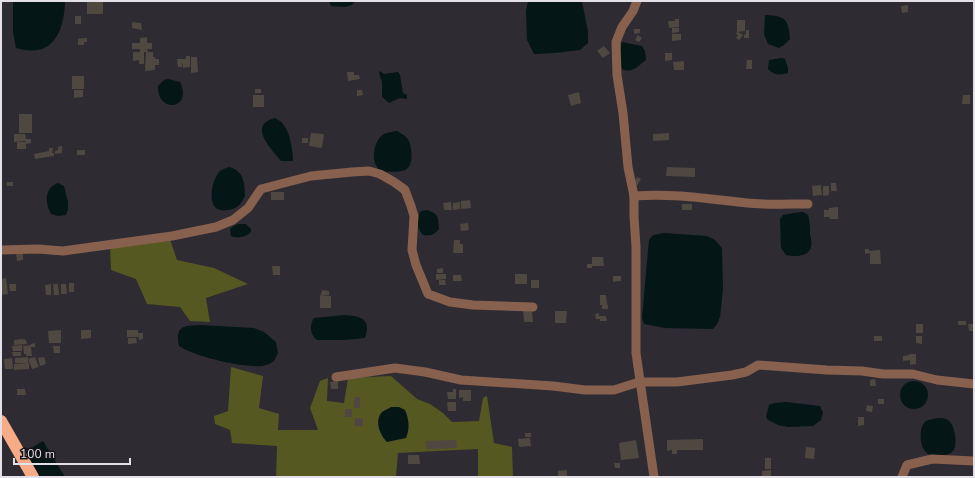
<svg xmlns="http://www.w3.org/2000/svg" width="975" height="478" viewBox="0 0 975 478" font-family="'Nunito Sans',sans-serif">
<rect width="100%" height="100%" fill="#2e2b33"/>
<g fill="#555820">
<polygon points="170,239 177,260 214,268 248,284 206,298 210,322 190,321 180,307 147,304 136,279 111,270 110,246"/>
<polygon points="231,367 263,376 259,408 279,414 278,430 318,430 310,408 320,381 328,378 327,401 344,403 348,378 391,376 417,399 430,404 443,413 452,422 479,421 483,398 487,396 494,443 512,447 513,477 478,477 478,449 398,453 396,477 276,477 277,446 232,443 230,430 215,424 214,416 228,411"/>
</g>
<g fill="#041616">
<path d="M13,1h52c-1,31 -12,58 -49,47l-3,-16z"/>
<polygon points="329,1 355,1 352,5 345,7 331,6"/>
<polygon points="528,1 582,1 588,32 588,43 580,50 555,53 534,54 527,40 526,11"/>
<path d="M765,15c21,1 23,4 25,24l-6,6 -5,3 -11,-4 -4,-10z"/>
<path d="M622,42l20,4 3,5 1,9c-8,6 -14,14 -24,9 -3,-9 -3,-18 0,-27z"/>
<path d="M782,58l3,1 3,9v5c-7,2 -14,3 -20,-4l1,-9z"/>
<polygon points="380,71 384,74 398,72 400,75 403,93 407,95 407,99 400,98 389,103 382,97 382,82 379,73"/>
<path d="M168,79l12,3c13,28 -23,32 -22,4l6,-6z"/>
<path d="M275,118c3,2 7,4 8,6 7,8 10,27 10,37h-12c-10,-12 -34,-36 -6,-43z"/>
<path d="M397,131c5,3 9,5 12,10 3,8 5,25 -4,29 -7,3 -18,1 -25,2 -2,-3 -4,-6 -5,-9 -3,-9 0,-24 9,-29 4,-2 9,-2 13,-3z"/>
<path d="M229,167c14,3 16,16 16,29 -2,3 -3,7 -7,10 -4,4 -19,7 -23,1 -7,-9 -2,-29 5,-36 3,-2 6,-3 9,-4z"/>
<path d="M58,183l6,3 4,16v7l-2,6 -8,1 -7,-2c-6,-11 -7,-26 7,-31z"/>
<path d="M427,210c12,4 11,7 12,19 -5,6 -8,7 -16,6 -6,-7 -8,-15 -2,-24z"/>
<path d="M803,212l5,3c2,6 2,13 2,19 1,4 2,9 1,13 -2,10 -17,10 -25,8l-5,-7 -1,-29 3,-4 10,-2z"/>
<path d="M239,224h7l5,5v3c-5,5 -14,7 -20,4l-1,-7 5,-4z"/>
<polygon points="664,233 707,236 715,240 722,248 723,289 720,317 717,324 713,329 665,328 644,324 642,318 649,240 653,235"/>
<path d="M344,315c16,1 28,3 21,23l-20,2h-28c-7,-5 -8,-15 -3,-22z"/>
<path d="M201,325l53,3 10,4 12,10 2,11 -4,8c-3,2 -7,4 -11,5 -20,2 -67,-9 -84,-20 -4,-21 5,-20 22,-21z"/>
<circle cx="914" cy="395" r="14"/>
<polygon points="786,402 820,406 823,413 821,420 813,426 788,427 778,425 768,420 766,417 769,405 774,403"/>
<path d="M391,407h8l6,3c4,9 5,19 1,28l-19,4c-7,-7 -13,-21 -5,-30 2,-2 7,-3 9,-5z"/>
<path d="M939,418c4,0 8,0 11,4 5,4 8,25 3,29 -4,5 -15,5 -21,6 -2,-2 -6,-4 -7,-6 -6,-7 -6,-25 1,-30 4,-2 8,-2 13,-3z"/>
<polygon points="43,441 65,477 38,477 23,453"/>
</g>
<g fill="#4e4840">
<rect x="87" y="2" width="16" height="12"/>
<polygon points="908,5 908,12 902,13 901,6"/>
<rect x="75" y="16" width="6" height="8"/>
<polygon points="675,19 679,19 679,27 669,28 668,21 675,21"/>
<polygon points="737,20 745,20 745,31 738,32 743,35 739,40 736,38 738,35 736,34 737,32"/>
<polygon points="132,22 141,23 142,30 132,28"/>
<polygon points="672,28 679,28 679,32 672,33"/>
<polygon points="634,29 640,29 640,33 634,34"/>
<polygon points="746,30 749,30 749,38 744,38 744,35 746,34"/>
<polygon points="672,34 681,34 681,40 672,41"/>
<polygon points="638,35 642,38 639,42 635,40"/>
<polygon points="147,37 147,43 152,43 152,49 147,49 148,52 153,52 153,57 155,57 155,59 159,59 159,65 155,65 155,70 145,71 146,52 140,52 140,49 132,49 132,43 140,43 140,38"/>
<polygon points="84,38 87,38 87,42 84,42 84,45 78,45 78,39"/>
<polygon points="604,46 610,53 603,58 597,51"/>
<polygon points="133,52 144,52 144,64 139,64 139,60 133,61"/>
<polygon points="665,53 672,53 672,60 665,61"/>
<polygon points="186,56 190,56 190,67 183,68 183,62 182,67 178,67 177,59 186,59"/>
<polygon points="191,57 197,57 198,72 191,73"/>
<polygon points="747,60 752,60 752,69 746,69"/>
<polygon points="684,61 684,70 674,70 673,62"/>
<polygon points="347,72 354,72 354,75 359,75 360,79 348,81"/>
<rect x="72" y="76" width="12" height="13"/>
<rect x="255" y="89" width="6" height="4"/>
<polygon points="74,90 83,90 83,97 74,98"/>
<polygon points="357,90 362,90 363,95 357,96"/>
<polygon points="579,92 581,103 571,106 568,95"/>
<rect x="253" y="95" width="11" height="12"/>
<polygon points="963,95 970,95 970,104 962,104"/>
<rect x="19" y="114" width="13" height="19"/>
<polygon points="311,133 324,134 322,148 309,146"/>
<polygon points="669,133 669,140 653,141 653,134"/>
<polygon points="14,134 25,134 26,139 31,139 31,143 26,144 26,141 14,142"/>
<rect x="302" y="138" width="6" height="5"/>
<rect x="17" y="142" width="9" height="7"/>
<polygon points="62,146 62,153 55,154 55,151 58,150 58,147"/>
<polygon points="49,148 53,148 52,153 54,153 54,156 35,159 34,154 49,151"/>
<rect x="77" y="150" width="8" height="5"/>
<polygon points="667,167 695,168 695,177 666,176"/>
<polygon points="637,177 641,179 637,186 633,184"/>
<rect x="7" y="182" width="6" height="4"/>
<polygon points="831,183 836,183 837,191 831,191"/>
<polygon points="821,185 822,195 813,196 812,186"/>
<polygon points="823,186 829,186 829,195 823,196"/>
<rect x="271" y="192" width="13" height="8"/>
<polygon points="470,200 471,208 461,209 461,201"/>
<polygon points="451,202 452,210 444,210 443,203"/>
<polygon points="460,202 460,209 453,210 453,203"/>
<rect x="682" y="204" width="10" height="6"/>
<polygon points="838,207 838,219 830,219 829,217 824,217 824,210 829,210 829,208"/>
<polygon points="468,223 469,230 461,231 460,224"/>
<polygon points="454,240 460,240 460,244 463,244 463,253 453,253"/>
<polygon points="865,249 869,249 869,251 880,250 881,264 870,264 870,253 865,254"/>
<polygon points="23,252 23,260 17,261 16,253"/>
<polygon points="592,257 603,257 604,266 592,266 592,268 587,268 587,264 592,264"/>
<polygon points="272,266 280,266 280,275 273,275"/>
<polygon points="443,268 443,273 437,273 437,269"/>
<polygon points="436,274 446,274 446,279 436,280"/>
<rect x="515" y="274" width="12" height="10"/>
<polygon points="453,275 461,275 462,281 453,281"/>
<polygon points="613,276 621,276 621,281 613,282"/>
<polygon points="6,278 8,294 1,295 1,279"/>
<polygon points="439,280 445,280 446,285 439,285"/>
<rect x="531" y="280" width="8" height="8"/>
<rect x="69" y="283" width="5" height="9"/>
<polygon points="9,284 16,284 16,291 10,291"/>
<polygon points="51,284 51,295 46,295 45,285"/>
<polygon points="53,284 58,284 59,295 54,295"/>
<polygon points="61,284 66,284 67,294 61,294"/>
<polygon points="322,290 329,291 329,295 321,295"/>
<polygon points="320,295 331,296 331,308 320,308"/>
<polygon points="600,295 606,295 607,305 608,305 608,309 602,309 602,305 600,305"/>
<polygon points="523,310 532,310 533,322 524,322"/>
<polygon points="555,311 567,311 566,323 555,323"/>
<polygon points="599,313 599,316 606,316 607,321 600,321 600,319 596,319 595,314"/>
<rect x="958" y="321" width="8" height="4"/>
<rect x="916" y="324" width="7" height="9"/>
<polygon points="968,324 973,324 973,331 969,331"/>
<polygon points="61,330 61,343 49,343 48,331"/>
<polygon points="81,330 91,330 91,338 81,339"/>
<rect x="127" y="330" width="11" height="7"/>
<polygon points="138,333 143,333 143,339 139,340"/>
<rect x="874" y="336" width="8" height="5"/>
<polygon points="916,336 922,336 922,344 916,343"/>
<polygon points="128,338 136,338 137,343 128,344"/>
<polygon points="22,339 26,340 27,344 14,345 14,340"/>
<polygon points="35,343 35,347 31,347 32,356 26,356 26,354 24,354 23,346 31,345 31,344"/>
<polygon points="22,345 22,351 13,351 12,346"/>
<polygon points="53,346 60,346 60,353 54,353"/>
<polygon points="12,352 21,352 21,356 13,356"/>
<polygon points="909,354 916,354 916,364 910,365 910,360 903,361 903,356 909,355"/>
<polygon points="28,357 28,363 15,363 15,358"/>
<polygon points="35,357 39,367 32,369 28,359"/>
<polygon points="44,357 46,364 40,366 38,358"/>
<polygon points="12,358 13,369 5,369 4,359"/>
<polygon points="29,363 29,369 14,370 14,364"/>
<polygon points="875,379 876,386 870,386 870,380"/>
<polygon points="338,381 338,389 331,389 330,382"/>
<polygon points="17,389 25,389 26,395 17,395"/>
<polygon points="453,389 456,389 456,399 448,399 447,392 453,392"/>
<polygon points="459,390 471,390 471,401 463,401 463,397 459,398"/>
<rect x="354" y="397" width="6" height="11"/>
<rect x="878" y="399" width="6" height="5"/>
<polygon points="447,402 456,402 456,411 448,411"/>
<polygon points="867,405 873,406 872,412 866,411"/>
<rect x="345" y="409" width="7" height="8"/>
<polygon points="858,417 864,417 864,425 858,426"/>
<rect x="355" y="418" width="8" height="8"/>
<rect x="525" y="433" width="6" height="4"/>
<polygon points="530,438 531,446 519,447 518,439"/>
<polygon points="703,439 703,450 677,450 677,454 672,454 672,450 667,451 667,440"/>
<polygon points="456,440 457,448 426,449 426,441"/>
<polygon points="636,440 639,458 621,460 619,443"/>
<polygon points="806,447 815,448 814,459 805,458"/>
<polygon points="408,455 419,455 420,464 408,464"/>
<rect x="765" y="458" width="6" height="11"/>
<polygon points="614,463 620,463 620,468 615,468"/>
<polygon points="567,470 567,477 558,477 558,471"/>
<polygon points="771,470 771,477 762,477 762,471"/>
</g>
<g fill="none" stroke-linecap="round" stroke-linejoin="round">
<g stroke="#87604e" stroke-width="9">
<polyline points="637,1 633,11 622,27 616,42 617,75 623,113 628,167 634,196 634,216 636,247 636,353 654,477"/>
<path d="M634,196c39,-3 75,3 113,7 20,2 41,1 61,1"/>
<polyline points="1,250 38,249 63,251 172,236 216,227 233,220 248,208 261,189 311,176 352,172 369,171 380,174 394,182 405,190 411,206 414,216 412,250 416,265 428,294 450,302 473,305 533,307"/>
<polyline points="336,377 395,368 425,372 461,380 553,386 585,390 614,390 639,382 677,382 732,375 746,372 758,365 827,370 862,371 883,374 913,374 937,380 974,384"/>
<polyline points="902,477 907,465 932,459 974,461"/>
</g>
<polyline stroke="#f7ab86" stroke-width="12" points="1,421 33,477"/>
</g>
<rect width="975" height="478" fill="none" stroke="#e3e1e7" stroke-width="4"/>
<path d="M14 458v6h116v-6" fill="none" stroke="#e3e1e7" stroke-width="2"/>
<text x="20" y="458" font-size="12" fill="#e3e1e7" stroke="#161418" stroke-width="3" paint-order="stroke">100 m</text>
</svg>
